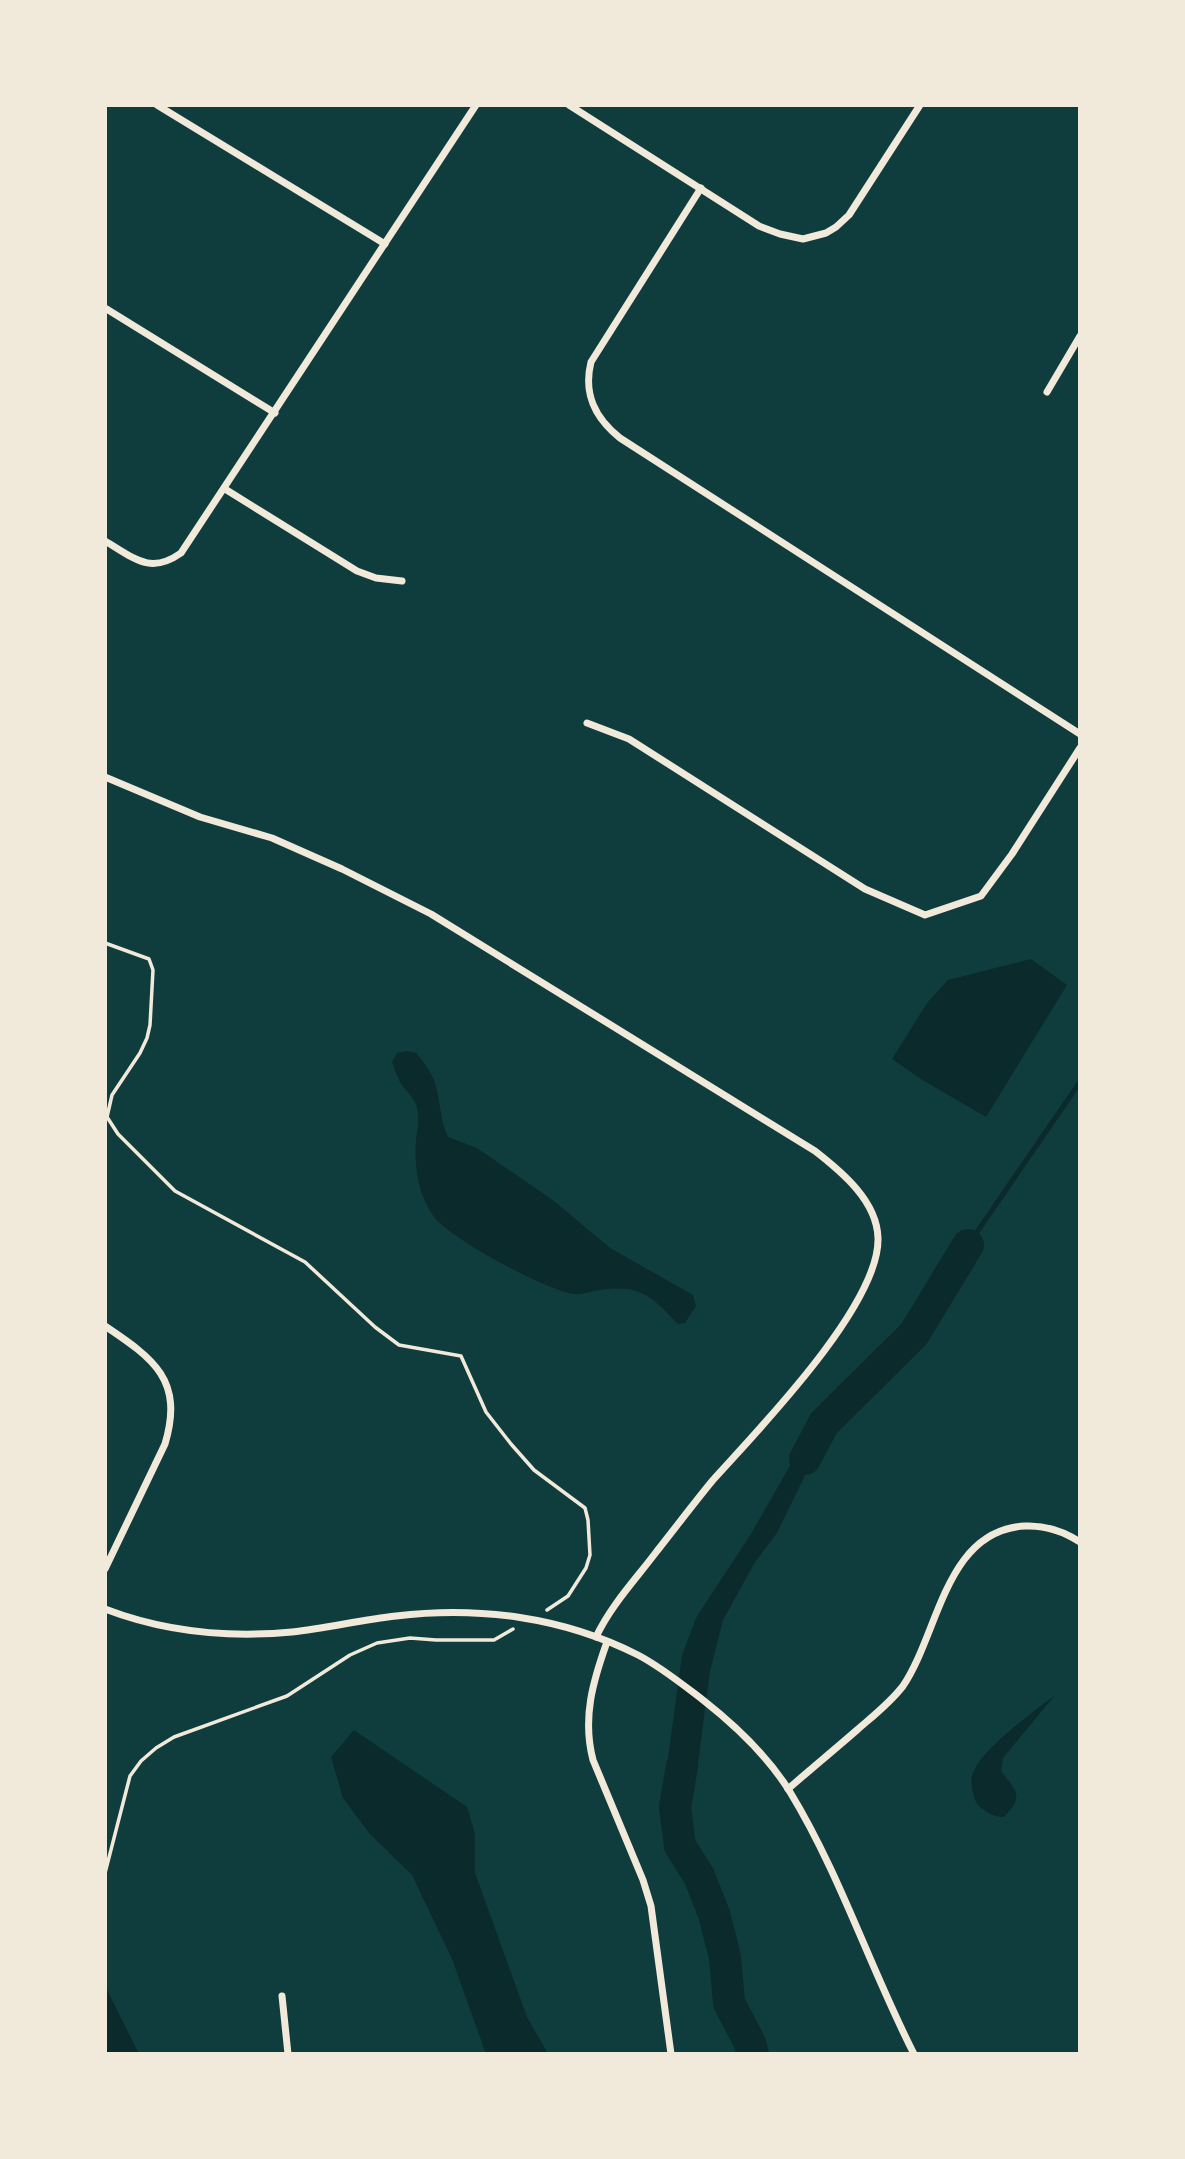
<svg xmlns="http://www.w3.org/2000/svg" width="1185" height="2159" viewBox="0 0 1185 2159" font-family="'IBM Plex Serif',serif">
<rect width="100%" height="100%" fill="#0f3d3e"/>
<g fill="#0a2a2b">
<polygon points="1031,959 1067,985 986,1117 921,1079 892,1059 927,1003 948,980"/>
<path d="M407,1051l9,2c9,11 17,21 20,34 5,18 4,33 12,50l29,11 77,53 56,47 83,47 3,11 -11,17 -7,1c-26,-27 -37,-40 -78,-34 -8,1 -18,5 -26,4 -29,-4 -123,-55 -140,-77 -16,-22 -20,-50 -18,-77 1,-8 3,-18 2,-27 -1,-14 -11,-20 -18,-31 -3,-6 -6,-14 -8,-20l5,-9z"/>
<polygon points="824,1423 826,1432 777,1533 755,1562 723,1620 710,1671 697,1771 688,1794 675,1807 668,1792 666,1773 682,1655 697,1616 751,1534 812,1427"/>
<path d="M1055,1695l-52,63 -2,13c15,20 24,24 3,46 -10,0 -22,-6 -28,-15 -4,-9 -7,-23 -2,-32 13,-25 58,-57 81,-75z"/>
<polygon points="354,1730 467,1807 475,1834 475,1873 527,2017 548,2054 486,2054 452,1959 412,1875 369,1833 343,1798 331,1757"/>
<polygon points="105,1986 139,2054 105,2054"/>
</g>
<g fill="none" stroke-linecap="round" stroke-linejoin="round">
<polyline stroke="#0a2a2b" stroke-width="5" points="968,1245 1080,1082"/>
<g stroke="#0a2a2b" stroke-width="32">
<polyline points="805,1459 824,1423 914,1334 968,1245"/>
<polyline points="682,1766 675,1807 680,1846 699,1876 714,1914 725,1957 729,2003 750,2043 753,2054"/>
</g>
<g stroke="#f1e9da" stroke-width="3.5">
<polyline points="105,943 149,959 153,970 150,1025 147,1038 140,1053 112,1095 107,1117 118,1134 175,1191 305,1262 375,1327 399,1345 461,1356 486,1412 511,1444 534,1470 585,1508 588,1520 590,1555 586,1568 568,1596 547,1610"/>
<polyline points="105,1873 130,1776 141,1761 156,1748 174,1737 287,1696 350,1655 377,1643 410,1638 436,1640 494,1640 513,1629"/>
</g>
<g stroke="#f1e9da" stroke-width="7">
<polyline points="157,105 385,244"/>
<polyline points="569,105 759,226 780,234 803,239 826,233 836,227 849,215 920,105"/>
<path d="M701,188l-110,174c-8,32 4,56 29,76l460,296"/>
<polyline points="105,308 275,413"/>
<polyline points="1047,392 1080,336"/>
<polyline points="225,489 357,571 376,578 402,581"/>
<path d="M105,541c29,17 45,34 76,12l295,-448"/>
<polyline points="587,723 629,739 865,889 925,915 981,896 1012,854 1080,748"/>
<path d="M105,777l95,40 72,21 70,31 89,45 384,237c27,21 62,50 63,87 2,67 -120,192 -165,242 -19,23 -37,47 -56,71 -21,28 -46,54 -61,86"/>
<path d="M105,1326c49,33 79,54 60,118l-60,125"/>
<path d="M105,1609c60,23 123,29 187,23 35,-4 69,-12 104,-16 83,-10 167,1 242,39 23,12 44,29 65,45 33,26 65,56 87,92 50,82 80,176 124,262"/>
<path d="M607,1642c-14,39 -25,76 -14,118l50,120 8,26 20,148"/>
<path d="M788,1789c23,-20 46,-39 69,-59 16,-14 33,-27 46,-44 36,-53 42,-156 122,-160 20,-1 38,5 55,16"/>
<polyline points="282,1996 288,2054"/>
</g>
</g>
<rect width="1185" height="2159" fill="none" stroke="#f1e9da" stroke-width="214"/>
</svg>
